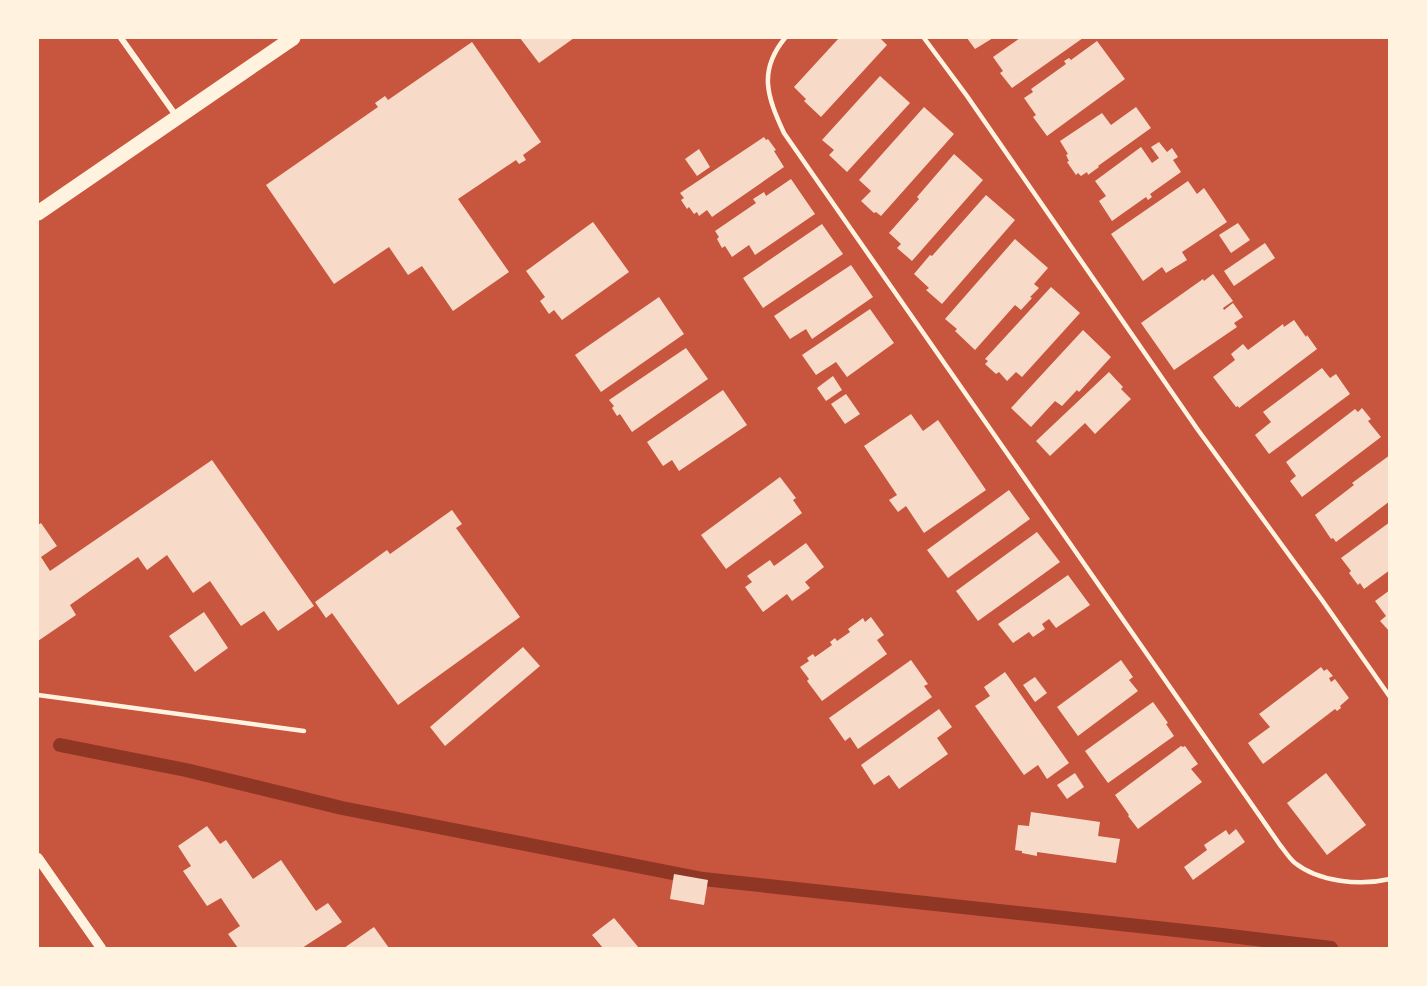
<svg xmlns="http://www.w3.org/2000/svg" width="1427" height="986" viewBox="0 0 1427 986" font-family="'IBM Plex Sans',sans-serif">
<rect width="100%" height="100%" fill="#c8553d"/>
<g fill="none" stroke-linecap="round" stroke-linejoin="round">
<polyline stroke="#8f3625" stroke-width="14" points="60,745 186,770 342,808 703,879 1222,935 1331,948"/>
</g>
<g fill="#f7dbc8">
<polygon points="520,38 574,38 539,63"/>
<polygon points="839,38 880,38 887,45 821,117 804,101 806,99 794,87"/>
<polygon points="967,38 993,38 975,49"/>
<polygon points="1020,38 1083,38 1012,88 1000,73 1003,71 993,57"/>
<polygon points="1097,41 1125,79 1047,136 1033,117 1036,115 1024,98 1033,92 1031,89 1066,64 1064,61 1069,58 1071,60"/>
<polygon points="472,42 541,142 523,155 526,160 519,164 516,160 458,199 509,272 453,311 422,266 408,275 389,247 334,284 266,185 378,107 375,103 385,96 388,100"/>
<polygon points="880,76 910,103 847,172 829,155 834,150 822,140"/>
<polygon points="924,107 954,134 881,216 876,212 874,213 861,201 871,191 859,180"/>
<polygon points="1136,107 1151,128 1098,166 1099,167 1088,175 1087,172 1081,176 1078,173 1076,175 1067,162 1069,161 1066,155 1068,154 1060,141 1102,113 1111,125"/>
<polygon points="764,137 766,140 768,139 776,150 774,151 784,167 712,217 707,210 699,216 697,212 694,214 689,207 687,209 681,200 684,198 680,193"/>
<polygon points="1159,142 1167,152 1172,148 1178,157 1173,160 1181,172 1150,194 1152,197 1148,200 1146,197 1112,221 1099,201 1106,196 1095,181 1141,147 1152,163 1159,158 1151,147"/>
<polygon points="699,149 710,167 697,176 685,159"/>
<polygon points="954,154 983,180 912,261 897,248 901,244 889,233 919,199 917,197"/>
<polygon points="791,179 815,214 755,255 749,245 732,257 725,246 722,248 717,239 719,237 715,231 756,203 753,199 764,192 766,196"/>
<polygon points="1188,181 1197,194 1204,188 1227,222 1182,252 1187,260 1166,273 1162,267 1143,281 1111,234"/>
<polygon points="986,195 1015,220 942,304 926,290 929,288 914,274 930,255 932,256"/>
<polygon points="593,222 629,272 562,320 554,310 549,314 540,301 545,297 526,271"/>
<polygon points="1238,223 1250,240 1231,253 1219,235"/>
<polygon points="822,224 843,254 763,308 743,278"/>
<polygon points="1015,239 1048,268 1034,284 1039,288 1030,297 1032,298 1021,310 1015,305 975,350 955,331 957,329 945,319"/>
<polygon points="1265,243 1275,258 1234,286 1224,271"/>
<polygon points="851,265 873,297 812,339 806,329 790,339 774,316"/>
<polygon points="1213,274 1233,301 1223,308 1224,310 1233,303 1243,317 1234,323 1237,327 1174,370 1141,323 1203,279 1204,281"/>
<polygon points="1051,287 1080,313 1022,377 1016,372 1007,381 999,372 996,374 985,364 988,361 985,359"/>
<polygon points="659,297 684,334 601,392 575,355"/>
<polygon points="870,309 894,343 847,377 836,362 816,375 802,355"/>
<polygon points="1294,320 1306,337 1307,335 1317,349 1239,408 1238,406 1236,407 1213,377 1235,360 1231,354 1243,344 1248,350 1283,324 1284,327"/>
<polygon points="1083,330 1111,357 1079,392 1077,390 1062,406 1055,401 1031,427 1011,408"/>
<polygon points="686,348 708,379 632,432 620,414 617,416 612,408 614,406 609,400"/>
<polygon points="1322,368 1330,378 1336,374 1350,394 1269,454 1255,435 1271,422 1263,412"/>
<polygon points="1109,372 1123,387 1121,389 1131,399 1095,434 1085,423 1050,456 1036,441"/>
<polygon points="833,376 842,390 826,401 817,388"/>
<polygon points="723,390 747,425 679,471 672,460 663,466 647,442"/>
<polygon points="846,394 860,414 845,424 831,404"/>
<polygon points="1362,408 1371,419 1368,421 1381,437 1302,497 1290,481 1296,476 1286,462 1355,409 1358,412"/>
<polygon points="911,414 923,431 938,420 986,490 924,533 906,506 898,512 889,500 897,495 864,446"/>
<polygon points="1390,455 1390,501 1336,542 1333,538 1331,539 1315,515 1354,485 1352,483"/>
<polygon points="212,460 314,606 278,631 264,611 241,626 210,581 193,593 167,555 147,570 138,557 70,605 76,615 38,641 38,525 41,523 57,546 41,557 50,571"/>
<polygon points="780,477 796,498 793,500 802,513 726,569 701,535"/>
<polygon points="1009,490 1030,519 948,578 927,550"/>
<polygon points="452,510 462,524 456,528 520,617 398,705 332,613 326,618 315,602 387,550 390,554"/>
<polygon points="1390,522 1390,570 1364,589 1360,583 1358,585 1349,573 1351,571 1341,558"/>
<polygon points="1037,532 1060,562 978,621 956,591"/>
<polygon points="806,543 824,567 805,582 810,588 792,601 787,594 763,612 745,587 752,582 747,576 770,560 774,566"/>
<polygon points="1068,575 1090,605 1056,628 1049,619 1042,624 1045,629 1033,637 1029,632 1013,643 998,624"/>
<polygon points="1390,590 1390,632 1380,621 1386,616 1375,601"/>
<polygon points="204,612 228,648 195,672 169,636"/>
<polygon points="871,617 884,635 877,640 887,654 822,701 807,681 809,679 800,667 809,661 807,658 813,654 815,657 832,645 830,642 835,638 837,641 850,632 848,629 863,618 865,622"/>
<polygon points="523,647 540,666 445,746 430,727"/>
<polygon points="911,660 928,684 924,686 932,697 858,749 850,737 845,741 829,718"/>
<polygon points="1121,660 1133,677 1129,680 1138,691 1078,736 1057,707"/>
<polygon points="1321,667 1324,671 1327,669 1333,676 1329,678 1331,682 1335,679 1349,698 1340,706 1341,708 1337,711 1335,709 1263,764 1248,743 1270,727 1259,714"/>
<polygon points="1005,672 1069,763 1047,779 1038,765 1024,775 975,706 990,696 984,687"/>
<polygon points="1035,677 1047,693 1035,702 1023,685"/>
<polygon points="1153,702 1168,723 1166,724 1174,736 1108,783 1085,751"/>
<polygon points="939,709 952,727 937,738 948,754 899,789 889,775 874,785 861,765"/>
<polygon points="1181,746 1183,747 1185,746 1198,764 1191,769 1202,782 1138,829 1128,816 1129,815 1115,795"/>
<polygon points="1075,773 1084,787 1067,799 1057,785"/>
<polygon points="1326,773 1366,825 1327,855 1287,803"/>
<polygon points="1031,812 1100,822 1098,836 1120,839 1116,863 1037,852 1037,856 1022,853 1022,851 1015,850 1018,825 1029,826"/>
<polygon points="207,826 220,844 226,840 253,879 281,860 316,911 328,903 342,922 302,948 238,948 228,934 240,926 221,898 207,906 183,871 191,866 178,846"/>
<polygon points="1236,829 1245,842 1193,880 1184,867 1207,850 1204,845 1226,830 1229,835"/>
<polygon points="674,874 708,880 704,905 670,899"/>
<polygon points="614,918 639,948 603,948 592,935"/>
<polygon points="374,927 389,948 344,948"/>
</g>
<g fill="none" stroke-linecap="round" stroke-linejoin="round">
<g stroke="#fff3e0" stroke-width="4.5">
<path d="M785,38c-27,33 -18,58 -1,95l496,712c5,6 9,13 15,18 24,19 65,23 95,16"/>
<polyline points="924,38 967,96 1198,430 1322,600 1390,697"/>
<polyline points="38,695 304,731"/>
</g>
<polyline stroke="#fff3e0" stroke-width="6" points="121,38 177,117"/>
<polyline stroke="#fff3e0" stroke-width="10" points="38,858 101,948"/>
<polyline stroke="#fff3e0" stroke-width="15" points="38,213 293,38"/>
</g>
<rect width="1427" height="986" fill="none" stroke="#fff3e0" stroke-width="78"/>
</svg>
